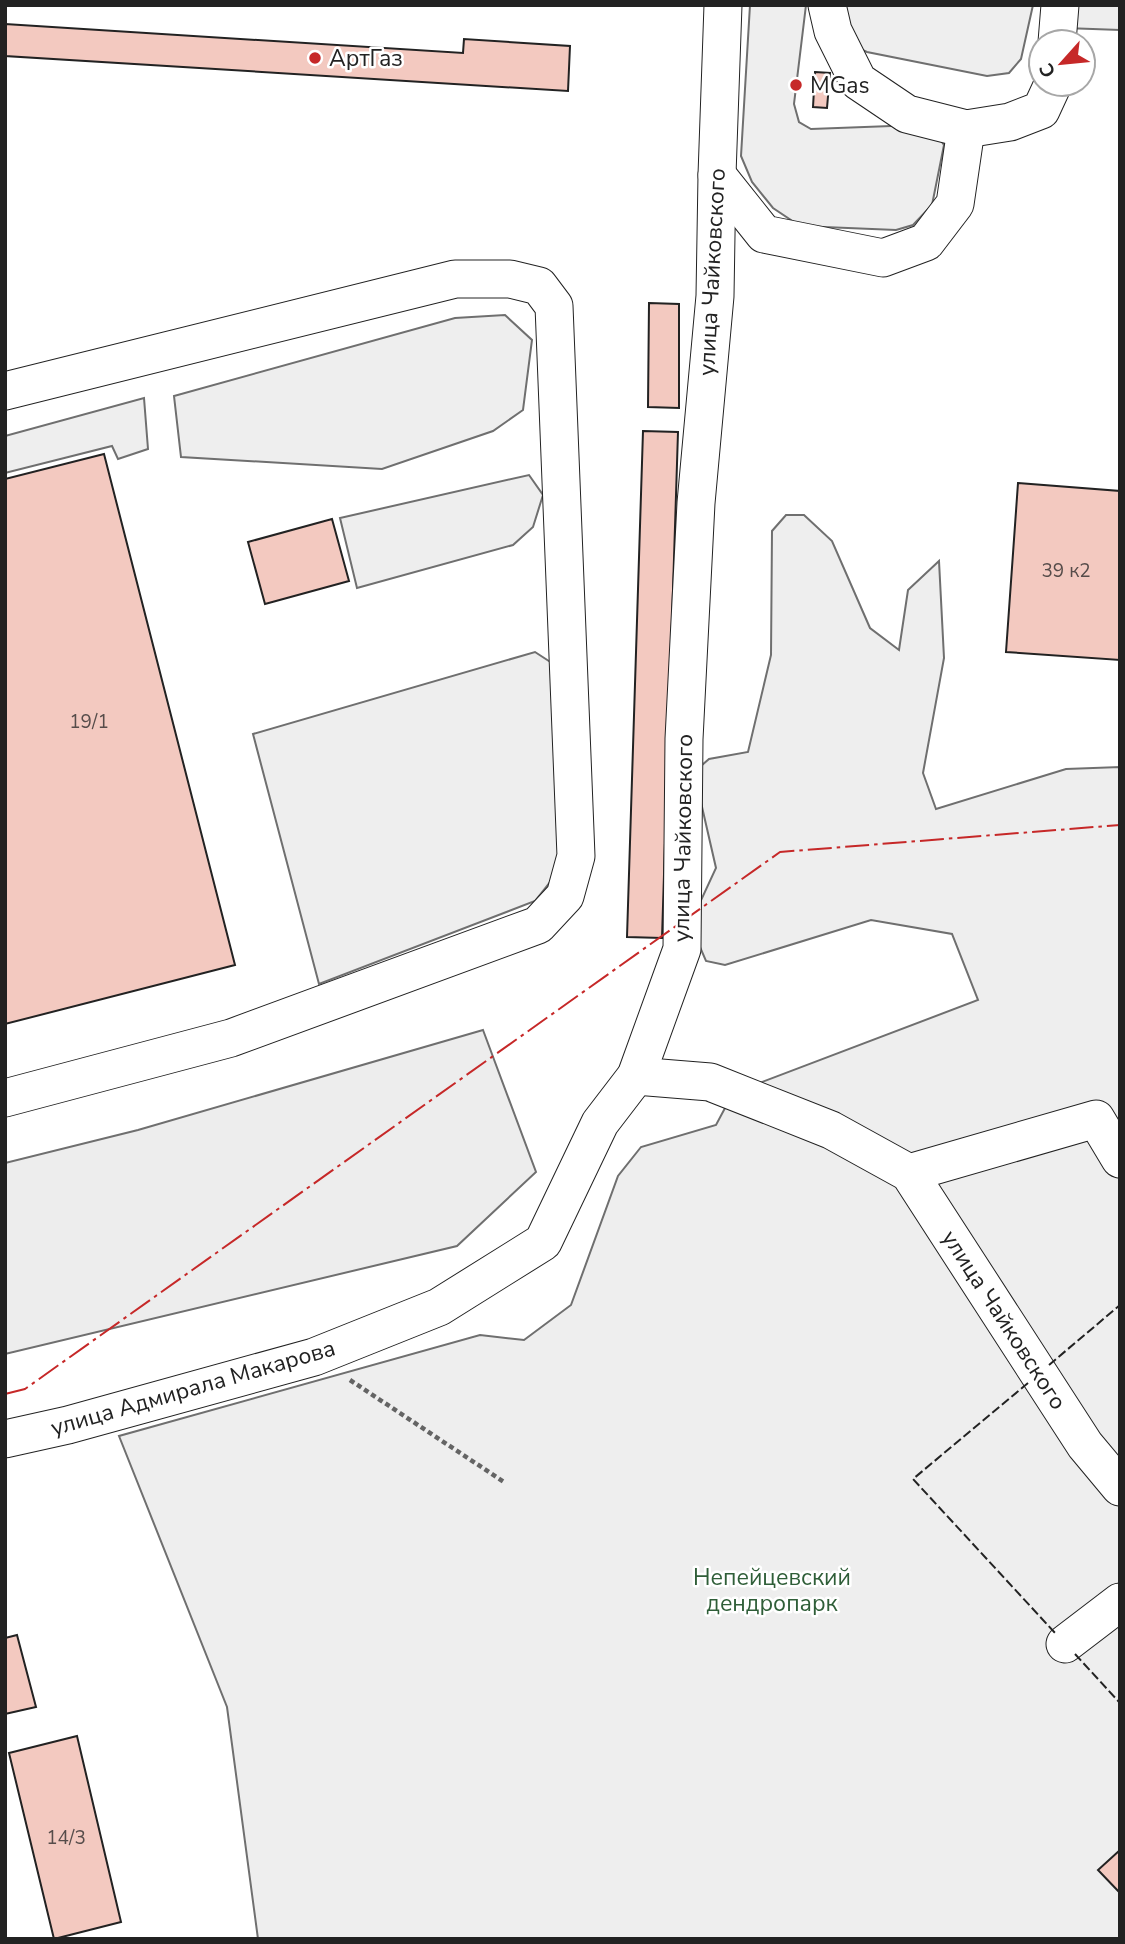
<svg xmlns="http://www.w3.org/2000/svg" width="1125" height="1944" viewBox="0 0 1125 1944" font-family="'Nunito Sans',sans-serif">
<rect width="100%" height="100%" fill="#fff"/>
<g fill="#eee" stroke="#6f6f6f" stroke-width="2">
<polygon points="750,5 806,5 794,104 799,122 811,129 918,125 935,132 944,145 932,205 913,225 896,230 800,226 773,208 752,182 741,156"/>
<polygon points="842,5 1033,5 1021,59 1009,73 987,76 867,52 849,44"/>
<polygon points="1069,5 1120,5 1120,30 1065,28"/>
<polygon points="505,315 532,340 523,410 493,431 382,469 181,457 174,396 455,318"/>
<polygon points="144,398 148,449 118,459 112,446 5,473 5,436"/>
<polygon points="529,475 543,495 533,527 513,545 357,588 340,518"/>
<polygon points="786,515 804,515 832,541 870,628 899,650 908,590 939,561 944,658 923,773 936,809 1066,769 1120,767 1120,1939 258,1939 227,1707 119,1436 480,1335 524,1340 571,1305 618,1176 641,1147 716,1125 733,1093 978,1000 952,934 871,920 725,965 706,961 690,924 716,868 694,772 709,759 748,752 771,655 772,531"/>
<polygon points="535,652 558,667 565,863 535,901 319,984 253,734"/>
</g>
<polygon fill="#ededed" stroke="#6f6f6f" stroke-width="2" points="483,1030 536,1172 457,1246 5,1354 5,1163 138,1130"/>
<g fill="#f3c9c0" stroke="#222" stroke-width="2">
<polygon points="5,24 463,53 464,39 570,46 568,91 5,56"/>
<polygon points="815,72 830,73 827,108 813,107"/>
<polygon points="649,303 679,304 679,408 648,407"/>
<polygon points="643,431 678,432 662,938 627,937"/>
<polygon points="104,454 235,965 5,1024 5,479"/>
<polygon points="1018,483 1120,491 1120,660 1006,652"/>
<polygon points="332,519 349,581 265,604 248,542"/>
<polygon points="17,1635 36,1707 5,1714 5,1638"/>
<polygon points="77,1736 121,1922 54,1939 9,1753"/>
<polygon points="1120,1850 1120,1893 1098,1870"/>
</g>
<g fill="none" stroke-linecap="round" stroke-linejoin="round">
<g stroke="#222" stroke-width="39">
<g id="minor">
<polyline points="827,5 833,31 858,81 907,114 966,129 1010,122 1041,110 1053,84"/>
<polyline points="1057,42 1060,5"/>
<polyline points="717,175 764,234 883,258 926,242 955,204 966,129"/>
<polyline points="5,391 455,279 510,279 539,286 554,306 576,856 565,896 538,925 231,1038 5,1098"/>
<polyline points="636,1076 710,1082 831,1130 909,1173 1085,1445 1120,1487"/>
<polyline points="909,1173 1096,1119 1120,1159"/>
<polyline points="5,1439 68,1425 314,1357 439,1307 543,1242 600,1123 636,1076 682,949 684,739 696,503 715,296 717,175 723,5"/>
<polyline points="1065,1644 1120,1602"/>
</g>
</g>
<polyline stroke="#646464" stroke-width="4.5" stroke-dasharray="5 3.5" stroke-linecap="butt" points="350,1380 504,1482"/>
<use href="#minor" stroke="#fff" stroke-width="37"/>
<g stroke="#222" stroke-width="2" stroke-dasharray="9 3.5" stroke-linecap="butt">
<polyline points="1049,1365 1120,1305"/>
<polyline points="1028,1383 913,1479 1056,1634"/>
<polyline points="1075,1654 1120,1703"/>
</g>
<polyline stroke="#c62828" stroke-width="2" stroke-dasharray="24 5 3.5 5" stroke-linecap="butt" points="5,1394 25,1389 780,852 1120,825"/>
</g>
<g fill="#c62828" stroke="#fff" stroke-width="2.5">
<circle cx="315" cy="58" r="7"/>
<circle cx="796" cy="85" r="7"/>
</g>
<g text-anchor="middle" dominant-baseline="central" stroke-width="5" stroke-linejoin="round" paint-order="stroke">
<g font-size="19" fill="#564c4a">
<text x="1066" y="571">39 к2</text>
<text x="89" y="722">19/1</text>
<text x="66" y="1838">14/3</text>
</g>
<g font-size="23" fill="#222" stroke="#fff" text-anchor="start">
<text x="329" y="58">АртГаз</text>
<text x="810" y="85">MGas</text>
</g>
<g font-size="23" fill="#222" stroke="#fff">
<text transform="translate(712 272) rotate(-87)">улица Чайковского</text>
<text transform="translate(683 838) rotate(-89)">улица Чайковского</text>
<text transform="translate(1004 1320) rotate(57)">улица Чайковского</text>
<text transform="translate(193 1388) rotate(-16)">улица Адмирала Макарова</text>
</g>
<g font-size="23" fill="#2f5e38" stroke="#fff">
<text x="772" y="1577">Непейцевский<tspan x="772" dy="26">дендропарк</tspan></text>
</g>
</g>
<rect width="1125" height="1944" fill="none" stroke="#222222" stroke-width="14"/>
<g transform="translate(1062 63) rotate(243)"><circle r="33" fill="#ffffff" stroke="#a7a7a7" stroke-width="2"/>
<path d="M0-5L12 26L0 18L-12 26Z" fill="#c62828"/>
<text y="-10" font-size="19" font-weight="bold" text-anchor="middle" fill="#222222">С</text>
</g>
</svg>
